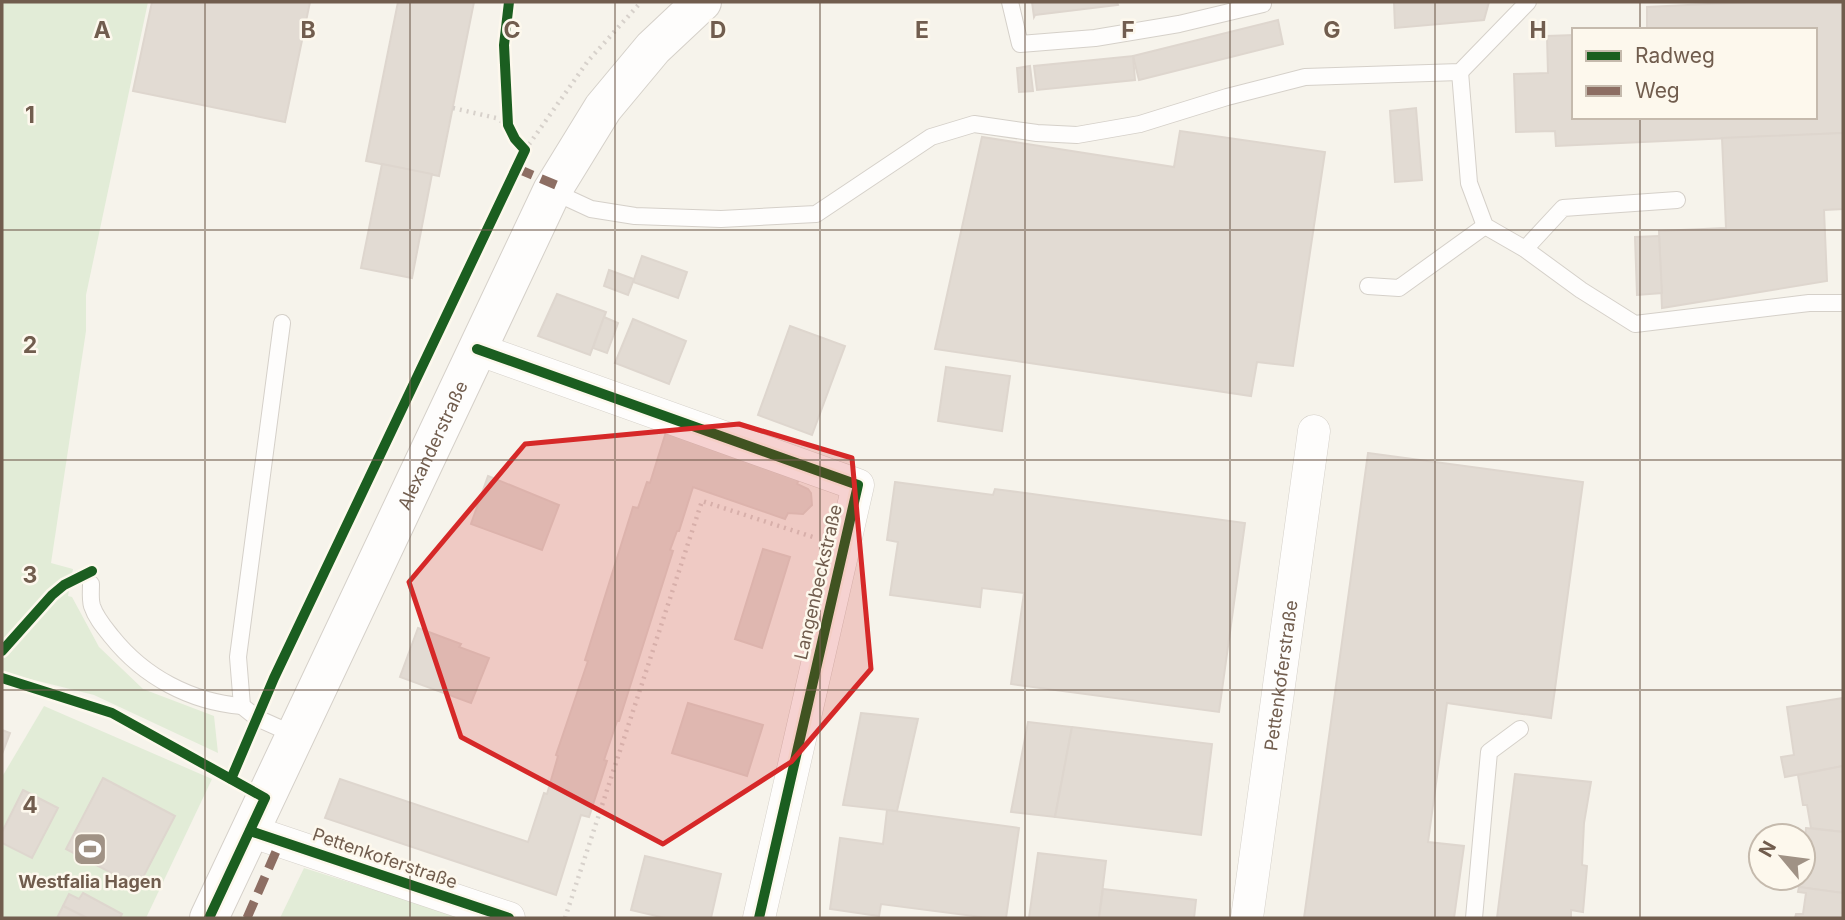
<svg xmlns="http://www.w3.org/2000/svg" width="1845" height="920" viewBox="0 0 1845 920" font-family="Inter,sans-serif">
<rect width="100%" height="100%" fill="#f6f3eb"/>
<g fill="#e2ecd7">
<polygon points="2,2 148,2 86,295 86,331 51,563 73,569 68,596 72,597 99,647 143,689 214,716 218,753 94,695 2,672"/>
<polygon points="44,706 212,779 146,918 2,918 2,777"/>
<polygon points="304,868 464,918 280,918"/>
</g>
<g fill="#e2dbd3" stroke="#ded6ce" stroke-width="2">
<polygon points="152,2 310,2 285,122 133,91"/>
<polygon points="398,2 474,2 439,176 366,161"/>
<polygon points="1032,2 1117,2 1118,5 1035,15 1034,17"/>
<polygon points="1394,2 1489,2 1484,20 1395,28"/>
<polygon points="1750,2 1843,2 1843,133 1556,146 1555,131 1516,132 1514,74 1548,73 1547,36 1574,35 1574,117 1815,117 1815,30 1647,30 1647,7"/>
<polygon points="1278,20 1283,44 1139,80 1133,56"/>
<polygon points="1133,56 1135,80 1037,90 1034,66"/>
<polygon points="1030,66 1033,91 1019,92 1017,68"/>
<polygon points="1416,108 1422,180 1395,182 1390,111"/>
<polygon points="1180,131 1325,152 1293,366 1257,362 1251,396 935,349 982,137 1174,167"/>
<polygon points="1843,133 1843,209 1824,210 1827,281 1662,308 1659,231 1726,228 1722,138"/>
<polygon points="382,164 432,174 412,278 361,268"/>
<polygon points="1659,236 1662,293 1637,295 1635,237"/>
<polygon points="642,256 687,272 678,298 633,282"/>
<polygon points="609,270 634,279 628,295 604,286"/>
<polygon points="557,294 606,312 590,355 538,336"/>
<polygon points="604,317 618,323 607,353 593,348"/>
<polygon points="633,319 686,341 669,384 615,363"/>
<polygon points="790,326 845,346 812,435 758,415"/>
<polygon points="946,367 1010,376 1002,431 938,421"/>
<polygon points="666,432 799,479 797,484 808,489 811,493 812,505 803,514 788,513 785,519 693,487 679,531 677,531 670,550 673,551 619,721 617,721 604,760 607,761 589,817 581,815 556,895 325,818 340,779 528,842 544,793 547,794 556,763 558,756 556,755 588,661 585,660 633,507 638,508 647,482 650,483"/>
<polygon points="1368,453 1583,482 1551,718 1447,703 1428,842 1464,846 1454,918 1304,918"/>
<polygon points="488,476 559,505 542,550 471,524"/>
<polygon points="895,482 993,495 995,489 1245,523 1219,712 1011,684 1024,593 982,588 980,607 890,595 898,542 887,540"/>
<polygon points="763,549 790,557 762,648 735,639"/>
<polygon points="418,628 461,644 459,647 489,658 471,703 400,677"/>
<polygon points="1843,698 1843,766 1785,777 1781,757 1794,755 1787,707"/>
<polygon points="688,703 763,725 747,776 672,753"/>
<polygon points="861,713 918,719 897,811 843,805"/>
<polygon points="1028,722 1072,727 1055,817 1011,812"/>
<polygon points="1072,727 1212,744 1201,835 1055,817"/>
<polygon points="2,730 10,733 2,754"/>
<polygon points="1843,766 1843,832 1811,828 1807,805 1803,805 1798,775"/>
<polygon points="1515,774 1591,782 1584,823 1582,865 1587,866 1583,912 1571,910 1571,918 1497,918"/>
<polygon points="103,778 175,816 138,887 66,849"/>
<polygon points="23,790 58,808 32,858 2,843 2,832"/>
<polygon points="887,810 1019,828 1006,918 989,918 881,904 879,916 830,909 840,838 883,844"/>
<polygon points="1806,828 1843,832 1843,893 1799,887 1800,878 1803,878"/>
<polygon points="1038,853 1106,861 1099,918 1029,918"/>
<polygon points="645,856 721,874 711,918 665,918 631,910"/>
<polygon points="1799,887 1843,893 1843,918 1795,918 1796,914 1803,914 1806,893 1798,892"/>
<polygon points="1103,889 1196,900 1194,918 1099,918"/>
<polygon points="83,893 122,914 120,918 87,918 63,906 69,894 79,899"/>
<polygon points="63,906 87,918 57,918"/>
</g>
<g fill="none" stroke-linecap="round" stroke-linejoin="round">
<g stroke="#d5d0c9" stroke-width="18">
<g id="service">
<polyline points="1010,2 1020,44 1095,38 1179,24 1263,4"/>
<polyline points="1460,72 1469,183 1485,226 1525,249 1581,290 1635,324 1809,303 1843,303"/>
<polyline points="552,191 591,209 635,216 721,219 816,214 931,137 974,124 1037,133 1077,135 1140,124 1227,97 1305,77 1460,72 1528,2"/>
<polyline points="1525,249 1563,208 1677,200"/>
<polyline points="1368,286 1399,288 1485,226"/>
<polyline points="282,323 238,657 242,706 257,718 295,735"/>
<path d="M91,584c0,7 -1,15 1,22 4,12 12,21 20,31 32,40 79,65 130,69"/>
<polyline points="1474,918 1489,752 1520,729"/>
</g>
</g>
<g stroke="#d5d0c9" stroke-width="33">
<g id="minor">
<polyline points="477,349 858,485 759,918"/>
<polyline points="250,831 509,918"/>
<path id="s1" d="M1247,918l67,-487"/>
</g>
</g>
<g stroke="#d5d0c9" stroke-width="40">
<g id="secondary">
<path id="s2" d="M209,918l343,-727 51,-83 50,-60 49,-46"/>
</g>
</g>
<g stroke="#d7d1cb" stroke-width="4.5" stroke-dasharray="2 5" stroke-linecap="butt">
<polyline points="453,108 496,118 508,125"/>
<polyline points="525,150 588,61 641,2"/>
<polyline points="565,918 702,501 816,538"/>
</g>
<use href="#service" stroke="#fefdfc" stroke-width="16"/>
<use href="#minor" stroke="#fefdfc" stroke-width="32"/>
<use href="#secondary" stroke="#fefdfc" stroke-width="38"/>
<g stroke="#8d6e63" stroke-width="9" stroke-dasharray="18 9" stroke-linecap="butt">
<polyline points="516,168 556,185"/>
<polyline points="247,918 281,840"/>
</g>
<g stroke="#fdf8ed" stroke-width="15">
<g id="cycleway">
<polyline points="477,349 858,485 759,918"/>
<polyline points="2,651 52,595 64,585 92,571"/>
<polyline points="2,678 112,713 265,798 209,918"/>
<polyline points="231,779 274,678 525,150 515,139 508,125 504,45 509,2"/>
<polyline points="250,831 509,918"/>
</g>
</g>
<use href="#cycleway" stroke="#1b5e20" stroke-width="10"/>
</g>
<path fill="#d62828" fill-opacity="0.2" stroke="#d62828" stroke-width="5" stroke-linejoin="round" d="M739,424l113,34 19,211 -80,93 -128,82 -202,-107 -52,-155 116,-138z"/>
<path fill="none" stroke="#715d4e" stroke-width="2" stroke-opacity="0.55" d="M205,2v916M410,2v916M615,2v916M820,2v916M1025,2v916M1230,2v916M1435,2v916M1640,2v28M1640,117v801M2,230h1841M2,460h1841M2,690h1841"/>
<defs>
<g id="stadium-square" transform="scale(1.75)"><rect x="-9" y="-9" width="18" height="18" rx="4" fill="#a09285" stroke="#fdf8ed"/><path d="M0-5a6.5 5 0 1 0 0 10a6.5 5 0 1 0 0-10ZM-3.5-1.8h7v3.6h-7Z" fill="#fff"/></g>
</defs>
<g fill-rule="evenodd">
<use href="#stadium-square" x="90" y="849"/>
</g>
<g text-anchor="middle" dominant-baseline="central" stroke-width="5" stroke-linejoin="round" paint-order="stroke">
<g font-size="18" fill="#715d4e" stroke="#fdf8ed">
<text stroke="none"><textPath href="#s2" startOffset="523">Alexanderstraße</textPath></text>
<text transform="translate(818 582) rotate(-77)">Langenbeckstraße</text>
<text stroke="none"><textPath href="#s1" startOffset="245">Pettenkoferstraße</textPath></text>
<text transform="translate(385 858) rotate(19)">Pettenkoferstraße</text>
</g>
<g font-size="18" font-weight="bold" fill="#715d4e" stroke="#fdf8ed">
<text x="90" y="881">Westfalia Hagen</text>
</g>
</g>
<g font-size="23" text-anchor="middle" font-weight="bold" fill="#715d4e" stroke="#fdf8ed" stroke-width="5" stroke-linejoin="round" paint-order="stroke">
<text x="102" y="38">A</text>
<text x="308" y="38">B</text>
<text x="512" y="38">C</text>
<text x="718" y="38">D</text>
<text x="922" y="38">E</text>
<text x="1128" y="38">F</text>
<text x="1332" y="38">G</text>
<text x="1538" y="38">H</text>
<text x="30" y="123">1</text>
<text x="30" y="353">2</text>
<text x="30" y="583">3</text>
<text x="30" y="813">4</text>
</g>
<rect width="1845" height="920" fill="none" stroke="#715d4e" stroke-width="7"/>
<rect x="1572" y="28" width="245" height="91" fill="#fdf8ed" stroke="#c5baad" stroke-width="2"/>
<rect x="1586" y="51" width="35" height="10" fill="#1b5e20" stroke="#c5baad" stroke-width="2"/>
<text x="1635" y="63" font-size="21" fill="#715d4e">Radweg</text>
<rect x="1586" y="86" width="35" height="10" fill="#8d6e63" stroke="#c5baad" stroke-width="2"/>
<text x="1635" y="98" font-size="21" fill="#715d4e">Weg</text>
<g transform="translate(1782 857) rotate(299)"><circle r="33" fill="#fdf8ed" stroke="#c5baad" stroke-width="2"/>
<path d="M0-5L12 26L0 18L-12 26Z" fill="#a09285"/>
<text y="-10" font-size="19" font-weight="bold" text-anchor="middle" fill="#715d4e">N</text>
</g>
</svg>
